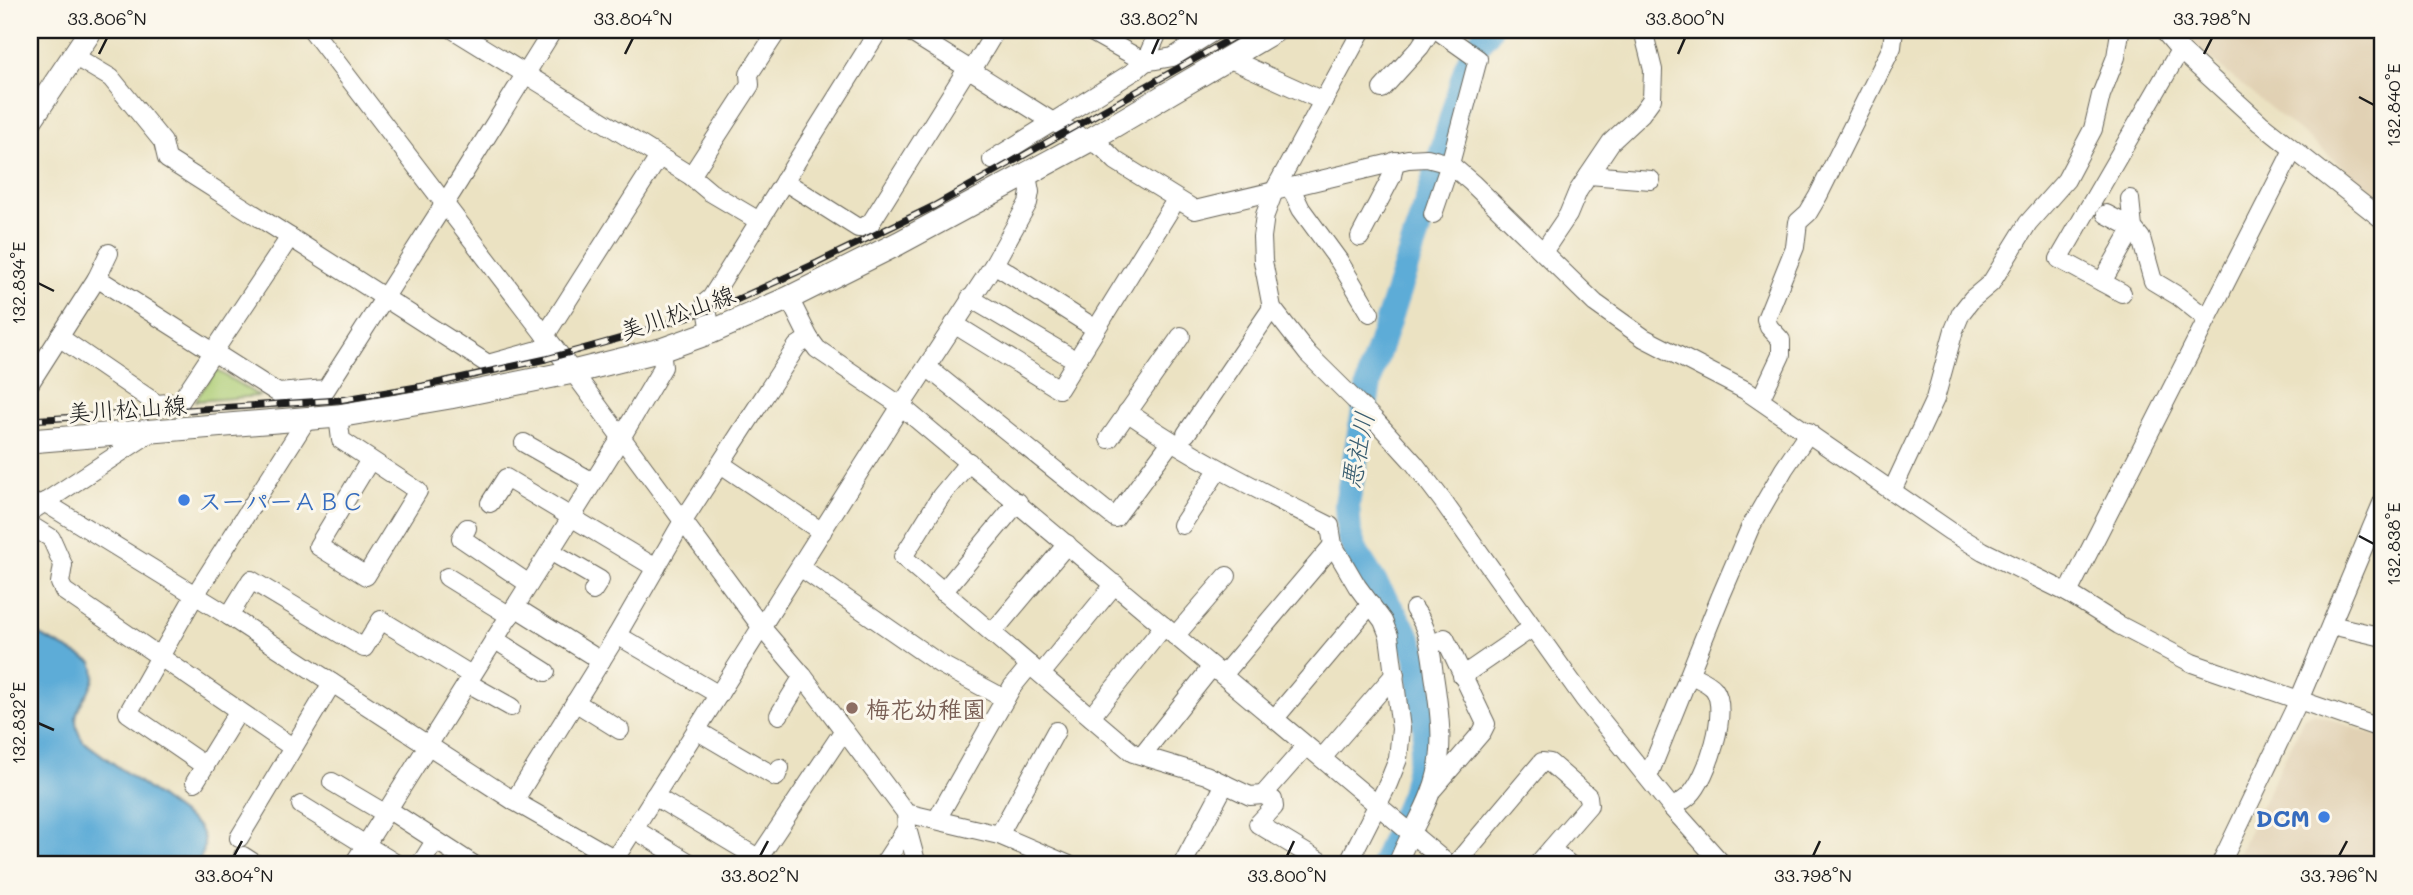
<svg xmlns="http://www.w3.org/2000/svg" width="2413" height="895" viewBox="0 0 2413 895" font-family="Mali,'Klee One',sans-serif">
<rect width="100%" height="100%" fill="#fbf7ec"/>
<filter id="ink" filterUnits="userSpaceOnUse"><feTurbulence type="fractalNoise" baseFrequency=".0143" numOctaves="2"/><feDisplacementMap in="SourceGraphic" scale="14" xChannelSelector="R" yChannelSelector="G"/><feConvolveMatrix kernelMatrix="1 2 1 2 8 2 1 2 1" color-interpolation-filters="sRGB"/></filter>
<filter id="wash" filterUnits="userSpaceOnUse"><feTurbulence type="fractalNoise" baseFrequency=".00686" numOctaves="4" result="noise"/><feDisplacementMap in="SourceGraphic" scale="28" xChannelSelector="R" yChannelSelector="G"/><feGaussianBlur stdDeviation="1.57" result="paint"/><feColorMatrix in="noise" values="0 0 0 0 0 0 0 0 0 0 0 0 0 0 0 0 0 1.4 0 .05"/><feComposite in="paint" operator="in"/></filter>
<g filter="url(#wash)">
<rect width="100%" height="100%" fill="#ebe2c2"/>
<g fill="#e1d1b4">
<polygon points="2181,30 2383,30 2383,199 2205,55"/>
<polygon points="2313,713 2383,738 2383,865 2233,865 2304,718"/>
</g>
<polygon fill="#accc73" stroke="#647448" stroke-width="2" points="216,370 259,396 195,401"/>
<path fill="#5dacd7" stroke="#3c647a" stroke-width="2" d="M30,630l62,32c14,30 -33,42 -9,79l114,84c11,14 8,26 0,40h-167z"/>
<g fill="none" stroke-linecap="round" stroke-linejoin="round">
<polyline stroke="#5dacd7" stroke-width="26" points="1383,865 1413,794 1426,734 1417,656 1406,633 1357,555 1349,535 1347,504 1371,373 1432,187 1466,69 1476,47 1489,30"/>
</g>
</g>
<g filter="url(#ink)">
<g fill="none" stroke-linecap="round" stroke-linejoin="round">
<g stroke="#646156" stroke-width="20">
<g id="minor">
<polyline points="312,30 573,372 762,628 803,676 906,813 907,828 917,865"/>
<polyline points="454,30 691,176 710,192 759,221"/>
<polyline points="907,30 1053,122 1103,148 1116,161 1195,210 1408,159 1427,158 1450,164 1472,183 1595,303 1644,338 1745,390 1950,531 1983,551 2068,593 2119,625 2192,663 2374,726 2383,727"/>
<polyline points="1088,30 1145,62 1173,57 1216,30"/>
<polyline points="1362,30 1274,191 1265,215 1262,237 1263,261 1272,308 1308,354 1374,419 1414,463 1442,500 1584,699 1672,808 1723,865"/>
<polyline points="2163,30 2180,50 2260,123 2383,220"/>
<polyline points="74,56 111,78 163,142 167,159 290,237"/>
<polyline points="1228,58 1323,101"/>
<polyline points="971,72 996,30"/>
<polyline points="1382,89 1420,47 1431,30"/>
<polyline points="992,160 1136,70 1145,62 1159,30"/>
<polyline points="1589,175 1651,180"/>
<polyline points="691,176 750,85 749,74 778,30"/>
<polyline points="784,181 858,228 870,224 967,69"/>
<polyline points="1291,188 1301,209 1339,261 1370,313"/>
<polyline points="2130,199 2133,228 2141,238 2153,281 2178,296 2207,319"/>
<polyline points="1433,214 1450,164 1478,59 1437,30"/>
<polyline points="1360,237 1392,176 1395,161"/>
<polyline points="1543,252 1568,215 1578,191 1611,142 1641,114 1652,99 1653,70 1643,30"/>
<polyline points="994,264 1096,329"/>
<polyline points="97,278 109,253"/>
<polyline points="2102,282 2133,228 2106,214"/>
<polyline points="2122,293 2059,259 2180,50"/>
<polyline points="789,298 809,338 817,349 901,406 1449,865"/>
<polyline points="970,298 1067,355"/>
<polyline points="954,324 1059,389 1176,200"/>
<polyline points="711,332 706,302 711,298 879,30"/>
<polyline points="545,336 659,157"/>
<polyline points="59,337 157,404 180,402 290,237 488,364 553,346"/>
<polyline points="927,367 1115,518 1171,442"/>
<polyline points="30,383 97,278 278,393 326,389 454,189 553,30"/>
<polyline points="1760,400 1781,355 1781,340 1769,327 1766,319 1795,247 1798,222 1808,213 1818,196 1892,47 1894,30"/>
<path d="M1127,412c65,45 133,79 203,114l3,19 24,41 26,35 6,15 12,93 -3,30 -10,25 -41,81"/>
<polyline points="338,416 341,440 418,491 366,576 318,546 370,460"/>
<polyline points="1186,434 1272,308"/>
<polyline points="1109,439 1181,336"/>
<polyline points="524,443 593,482"/>
<polyline points="969,462 941,496 903,557 1133,753 1206,775 1250,796 1263,795 1273,800 1274,807 1258,824 1326,865"/>
<polyline points="721,464 822,532"/>
<polyline points="1892,491 1935,399 1954,330 1961,313 1972,299 1991,283 2028,223 2066,180 2093,129 2101,95 2116,57 2120,32"/>
<polyline points="44,502 229,616 514,801 615,859"/>
<polyline points="490,503 506,478 656,568"/>
<polyline points="30,512 150,433"/>
<polyline points="30,525 51,538 63,565 60,583 64,591 292,747"/>
<polyline points="1182,525 1218,470"/>
<polyline points="467,528 461,538 529,584"/>
<polyline points="550,551 600,580 593,591"/>
<polyline points="800,567 940,664 1005,699"/>
<polyline points="447,577 510,616"/>
<polyline points="943,592 1018,502"/>
<polyline points="2068,593 2293,150"/>
<polyline points="515,607 601,661"/>
<polyline points="229,616 251,580 364,648 381,620 471,675"/>
<polyline points="2331,625 2383,637"/>
<polyline points="993,632 1067,544"/>
<polyline points="617,635 719,695"/>
<polyline points="1175,636 1227,576"/>
<polyline points="494,639 546,672"/>
<polyline points="1430,646 1445,638 1486,724 1482,732 1434,788"/>
<polyline points="1041,674 1115,584"/>
<polyline points="1223,675 1333,545"/>
<polyline points="1462,676 1532,628"/>
<polyline points="468,683 511,707"/>
<polyline points="575,702 620,730"/>
<polyline points="779,715 803,676"/>
<polyline points="1091,717 1164,626"/>
<polyline points="1275,718 1371,604"/>
<polyline points="696,730 776,777 780,768"/>
<polyline points="1142,755 1211,668"/>
<polyline points="1322,758 1395,674"/>
<polyline points="205,766 128,713 195,595 307,419"/>
<polyline points="1648,777 1720,598 1750,528 1784,469 1809,432"/>
<polyline points="195,782 238,712"/>
<polyline points="332,782 386,814"/>
<polyline points="1263,795 1306,746"/>
<polyline points="654,796 758,858"/>
<polyline points="514,801 617,635 683,521 797,346 809,338"/>
<polyline points="301,805 398,865"/>
<path d="M1672,808c6,-4 13,-8 18,-13 17,-17 40,-84 24,-106 -6,-7 -15,-10 -23,-14"/>
<polyline points="389,810 474,865"/>
<polyline points="906,813 999,835 1069,865"/>
<polyline points="937,819 1012,687 1030,665"/>
<polyline points="634,829 693,865"/>
<polyline points="999,835 1056,731"/>
<polyline points="239,838 332,683"/>
<polyline points="1551,849 1570,865"/>
<polyline points="243,856 257,865"/>
<polyline points="353,865 621,438 663,367 661,350"/>
<polyline points="420,865 435,841"/>
<polyline points="611,865 901,406 994,264 1028,203 1030,192 1027,175"/>
<polyline points="754,865 844,730"/>
<polyline points="883,865 907,828"/>
<polyline points="1182,865 1225,784"/>
<path d="M1397,865c9,-25 25,-48 34,-73 15,-38 9,-78 3,-117 -3,-24 -5,-47 -20,-66"/>
<polyline points="1455,865 1542,762 1550,763 1588,796 1589,805 1537,865"/>
<polyline points="2220,865 2299,700 2383,501"/>
</g>
</g>
<g stroke="#646156" stroke-width="25">
<g id="major">
<polyline points="30,121 91,30"/>
<polyline points="30,441 338,416 450,397 573,372 661,350 711,332 789,298 899,243 1088,141 1276,30"/>
</g>
</g>
<use href="#minor" stroke="#fff" stroke-width="18"/>
<use href="#major" stroke="#fff" stroke-width="23"/>
<g stroke="#1c1c1c" stroke-width="7">
<polyline id="rail" points="30,420 340,400 423,386 546,359 625,337 725,305 817,263 934,206 1246,30"/>
</g>
<use href="#rail" stroke="#fbf7ec" stroke-width="4.5" stroke-dasharray="13" stroke-linecap="butt"/>
</g>
</g>
<path fill="none" stroke="#1c1c1c" stroke-width="2.5" d="M99,54l8,-16M625,54l8,-16M1152,54l7,-16M1678,54l7,-16M2204,54l8,-16M2359,97l15,8M38,283l16,8M2359,536l15,8M38,723l16,7M234,856l8,-15M760,856l8,-15M1287,856l7,-15M1813,856l7,-15M2339,856l8,-15"/>
<g fill="#3f7fe0" stroke="#fbf7ec" stroke-width="2.5">
<circle cx="184" cy="500" r="7"/>
<circle cx="2324" cy="817" r="7"/>
</g>
<circle fill="#8d6e63" stroke="#fbf7ec" stroke-width="2.5" cx="852" cy="708" r="7"/>
<g text-anchor="middle" dominant-baseline="central" stroke-width="6" stroke-linejoin="round" paint-order="stroke">
<g font-size="24" fill="#1c1c1c" stroke="#fbf7ec">
<text transform="translate(677 312) rotate(-19)">美川松山線</text>
<text transform="translate(127 408) rotate(-4)">美川松山線</text>
</g>
<g font-size="24" font-weight="bold" fill="#366cbe" stroke="#fbf7ec" text-anchor="start">
<text x="198" y="500">スーパーＡＢＣ</text>
<text x="2310" y="817" text-anchor="end">DCM</text>
</g>
<g font-size="24" font-weight="bold" fill="#785e54" stroke="#fbf7ec" text-anchor="start">
<text x="866" y="708">梅花幼稚園</text>
</g>
<g font-size="26" font-style="italic" fill="#395d70" stroke="#fbf7ec">
<text transform="translate(1357 450) rotate(-79)">悪社川</text>
</g>
</g>
<rect width="2413" height="895" fill="none" stroke="#fbf7ec" stroke-width="77"/>
<rect x="38" y="38" width="2336" height="818" fill="none" stroke="#1c1c1c" stroke-width="2.5"/>
<g font-size="18" text-anchor="middle" fill="#1c1c1c">
<text x="107" y="25">33.806°N</text>
<text x="633" y="25">33.804°N</text>
<text x="1159" y="25">33.802°N</text>
<text x="1685" y="25">33.800°N</text>
<text x="2212" y="25">33.798°N</text>
<text transform="translate(2394 105) rotate(-90)" y="6">132.840°E</text>
<text transform="translate(19 283) rotate(-90)" y="6">132.834°E</text>
<text transform="translate(2394 544) rotate(-90)" y="6">132.838°E</text>
<text transform="translate(19 723) rotate(-90)" y="6">132.832°E</text>
<text x="234" y="882">33.804°N</text>
<text x="760" y="882">33.802°N</text>
<text x="1287" y="882">33.800°N</text>
<text x="1813" y="882">33.798°N</text>
<text x="2339" y="882">33.796°N</text>
</g>
</svg>
